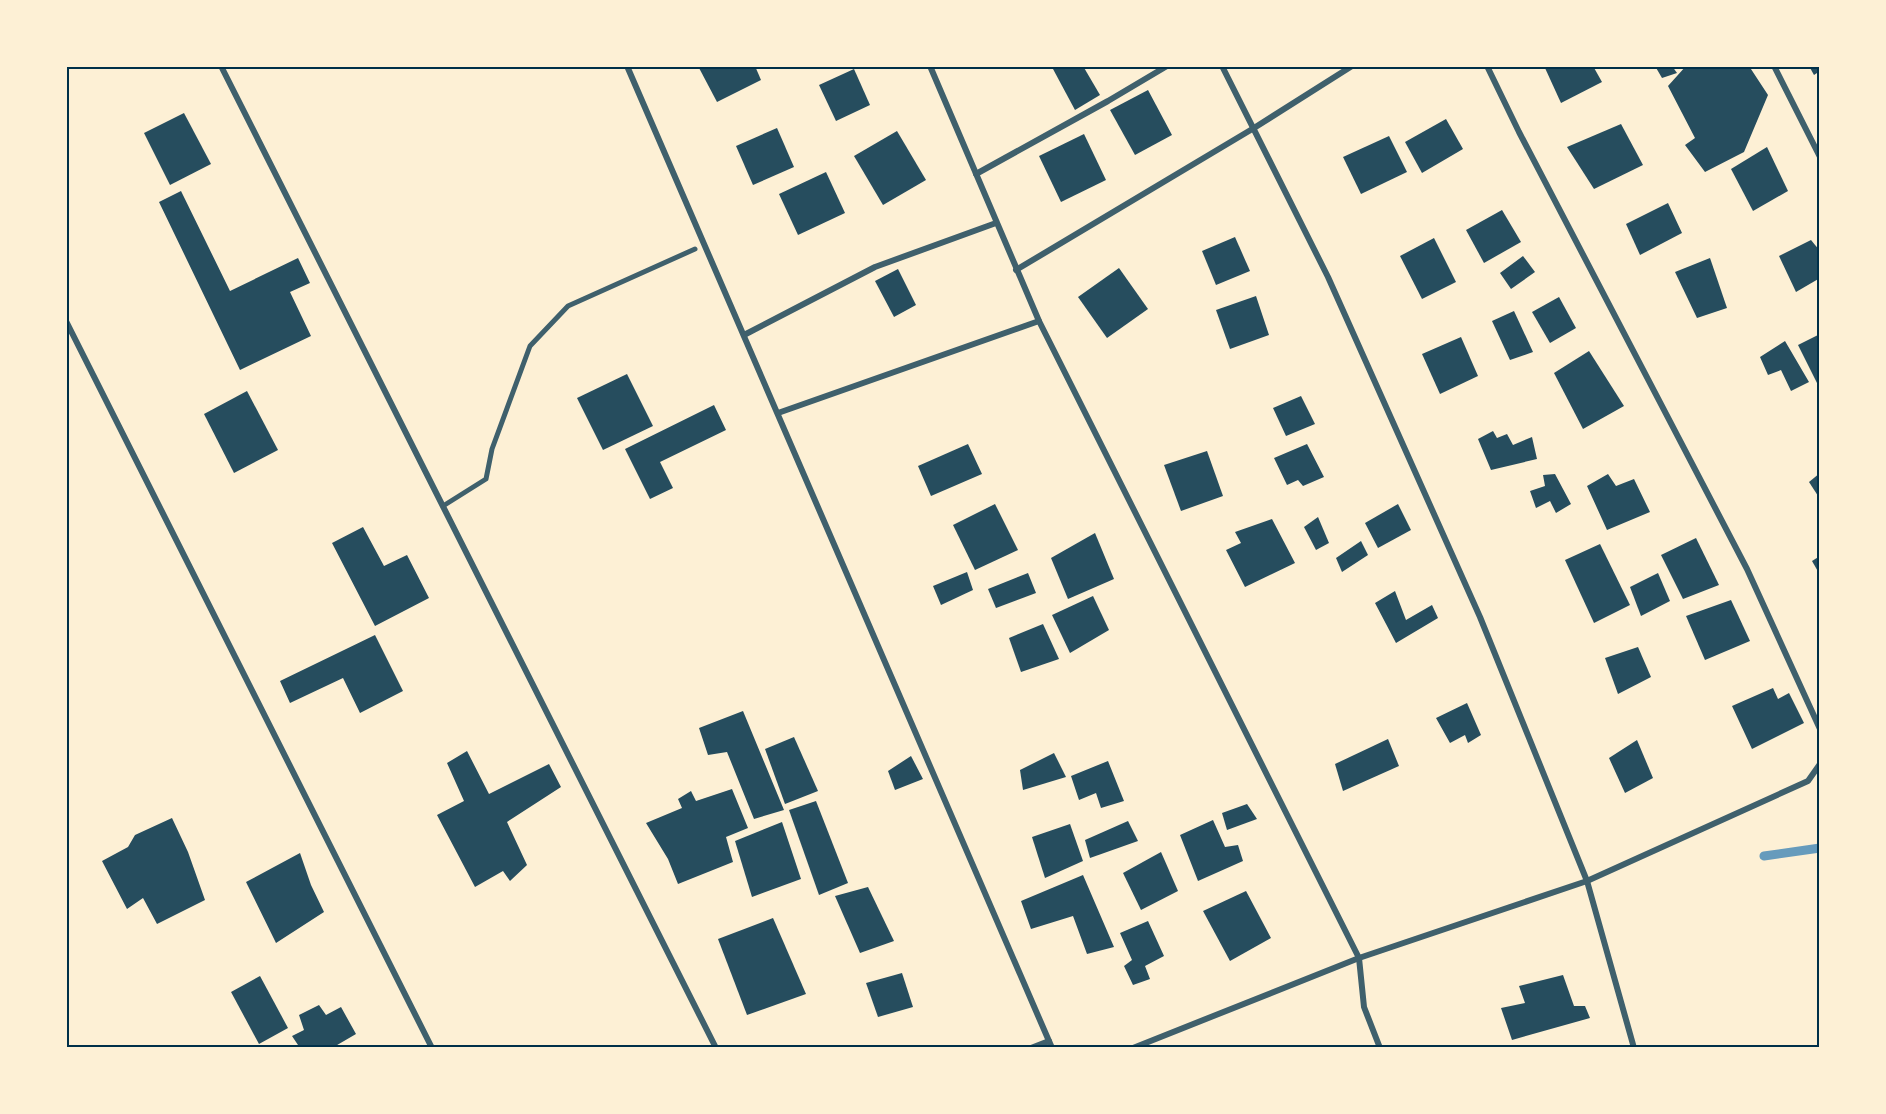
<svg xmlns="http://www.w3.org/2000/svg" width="1886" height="1114" viewBox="0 0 1886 1114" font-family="Ubuntu,sans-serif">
<rect width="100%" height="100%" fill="#fdf0d5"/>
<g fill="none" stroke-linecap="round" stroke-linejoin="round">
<polyline stroke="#669bbc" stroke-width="9" points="1764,856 1820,848"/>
</g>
<g fill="#264d5e">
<polygon points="698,66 755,66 761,80 717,102"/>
<polygon points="1057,66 1083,66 1100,95 1075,110 1053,69"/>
<polygon points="1549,66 1593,66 1602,82 1561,103 1545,68"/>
<polygon points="1655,66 1672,66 1677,73 1662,78"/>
<polygon points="1686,66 1749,66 1768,95 1744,152 1705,172 1685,145 1695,138 1668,86"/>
<polygon points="1809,66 1820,66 1820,71 1814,75"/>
<polygon points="854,69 870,105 836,121 819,85"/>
<polygon points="1148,90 1172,135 1135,155 1110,110"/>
<polygon points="184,113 211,164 170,185 144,133"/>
<polygon points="1446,119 1463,149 1422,173 1405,142"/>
<polygon points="1621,124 1643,165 1594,189 1567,147"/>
<polygon points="777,128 794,167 753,185 736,146"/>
<polygon points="897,131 926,180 883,205 854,156"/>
<polygon points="1084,134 1106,180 1061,202 1039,156"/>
<polygon points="1389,136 1407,172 1361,194 1343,157"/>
<polygon points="1767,147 1788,191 1753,211 1731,169"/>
<polygon points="826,172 845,213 798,235 779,194"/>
<polygon points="181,191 230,291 298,258 310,283 290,292 311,336 240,370 159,202"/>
<polygon points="1668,203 1682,233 1640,255 1626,224"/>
<polygon points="1502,210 1521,242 1484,263 1466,230"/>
<polygon points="1235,237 1250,271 1216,285 1202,251"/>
<polygon points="1434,238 1456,282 1422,299 1400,256"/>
<polygon points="1811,240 1820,251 1820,278 1796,292 1779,256"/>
<polygon points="1523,256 1535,272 1511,289 1500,273"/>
<polygon points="1710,258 1727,308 1697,318 1675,272"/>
<polygon points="1119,268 1148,309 1107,338 1078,297"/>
<polygon points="898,269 916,305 894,317 875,281"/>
<polygon points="1256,296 1269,335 1230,349 1216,310"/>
<polygon points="1559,297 1576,328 1550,343 1532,312"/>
<polygon points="1514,311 1533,352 1510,360 1492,321"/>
<polygon points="1820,334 1820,389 1798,345"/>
<polygon points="1461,337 1478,376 1440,394 1422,354"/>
<polygon points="1785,341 1809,382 1791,391 1781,370 1768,375 1760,357"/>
<polygon points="1589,351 1624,406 1583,429 1554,373"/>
<polygon points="627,374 653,426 603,450 577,398"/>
<polygon points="247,391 278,450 234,473 204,414"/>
<polygon points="1301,396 1315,424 1286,436 1273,408"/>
<polygon points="714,405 726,430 660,462 673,488 650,499 625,449"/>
<polygon points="1493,431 1497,438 1507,434 1513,445 1532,437 1537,459 1491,470 1478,439"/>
<polygon points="968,444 982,474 931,496 918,466"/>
<polygon points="1307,444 1324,477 1303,486 1298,480 1287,485 1274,458"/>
<polygon points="1207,451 1223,496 1181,511 1164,465"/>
<polygon points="1820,473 1820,499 1809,482"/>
<polygon points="1555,474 1571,504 1556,513 1550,501 1536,508 1530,491 1545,486 1543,475"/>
<polygon points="1608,474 1616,486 1634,479 1650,512 1607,530 1587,486"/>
<polygon points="995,504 1018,550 975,570 953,525"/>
<polygon points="1398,504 1411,530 1378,548 1365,523"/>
<polygon points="1318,517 1329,543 1316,550 1304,527"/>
<polygon points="1272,519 1295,563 1245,587 1226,550 1241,543 1235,532"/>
<polygon points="363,527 384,566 407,555 429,598 375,626 332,543"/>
<polygon points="1095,533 1114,579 1068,599 1051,558"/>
<polygon points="1696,538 1719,585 1683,599 1661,555"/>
<polygon points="1361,541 1368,555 1342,572 1336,558"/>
<polygon points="1600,544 1630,605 1594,623 1565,560"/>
<polygon points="1820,556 1820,575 1812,561"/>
<polygon points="967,572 973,590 941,605 933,586"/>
<polygon points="1028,573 1036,593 996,608 988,589"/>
<polygon points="1658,573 1670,601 1641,616 1630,587"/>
<polygon points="1395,591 1406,620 1432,605 1438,618 1396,643 1375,603"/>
<polygon points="1093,596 1109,630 1070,653 1052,615"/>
<polygon points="1731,600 1750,641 1705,660 1686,616"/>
<polygon points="1043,624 1059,659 1021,672 1009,638"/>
<polygon points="375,635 403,691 360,713 343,678 290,703 280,681"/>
<polygon points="1638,647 1651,677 1618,694 1605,658"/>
<polygon points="1773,688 1778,699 1789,693 1804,723 1752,749 1732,706"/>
<polygon points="1467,703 1481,735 1468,743 1465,735 1450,743 1436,718"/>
<polygon points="743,711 784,810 754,819 727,752 708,755 699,728"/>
<polygon points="794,737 818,791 785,804 765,749"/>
<polygon points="1388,739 1399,766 1343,791 1335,764"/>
<polygon points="1637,740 1653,778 1625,793 1609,758"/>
<polygon points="467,751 489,794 549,764 561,787 507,822 527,865 510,881 503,871 475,887 437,815 464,801 447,763"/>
<polygon points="1054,753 1066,777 1023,790 1020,770"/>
<polygon points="911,756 923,779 895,790 888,771"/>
<polygon points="1108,761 1124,801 1101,808 1096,793 1079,800 1071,776"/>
<polygon points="732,789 748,828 726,837 733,862 678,884 668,859 646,823 682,808 678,799 691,791 696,801"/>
<polygon points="816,801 848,883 819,895 789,810"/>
<polygon points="1247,804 1257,819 1227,830 1222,813"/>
<polygon points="172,818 188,852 205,900 157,924 143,898 127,909 102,861 128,847 135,835"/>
<polygon points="1213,820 1225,847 1238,845 1243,861 1198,881 1180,835"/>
<polygon points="1128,821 1138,841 1090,858 1085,840"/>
<polygon points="782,822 801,879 752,897 735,841"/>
<polygon points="1070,824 1083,861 1045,878 1032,837"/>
<polygon points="1161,852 1178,891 1141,910 1123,873"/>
<polygon points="300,853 311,885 324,912 276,943 246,882"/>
<polygon points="1083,875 1114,947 1087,954 1073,916 1031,929 1021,901"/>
<polygon points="868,887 894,941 860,953 835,896"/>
<polygon points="1246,891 1271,938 1230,961 1203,911"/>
<polygon points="773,918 806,994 747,1015 718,939"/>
<polygon points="1148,921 1164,956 1145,966 1150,979 1133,985 1124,966 1132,960 1120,933"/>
<polygon points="902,973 913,1007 878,1017 866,983"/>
<polygon points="1563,975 1574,1006 1585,1006 1590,1018 1512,1040 1501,1008 1525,1003 1519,986"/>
<polygon points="260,976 288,1028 259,1044 231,992"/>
<polygon points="319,1005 326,1015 341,1007 356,1034 332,1048 300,1048 292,1036 304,1030 299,1015"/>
</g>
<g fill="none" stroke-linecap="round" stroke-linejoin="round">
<polyline stroke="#3f606c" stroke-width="5" points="443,506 486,479 492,449 530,346 568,306 695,249"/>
<g stroke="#3f606c" stroke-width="6">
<polyline points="221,66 716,1048"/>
<polyline points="627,66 1052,1048"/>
<polyline points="930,66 1039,321 1359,958 1364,1007 1380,1048"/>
<polyline points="1222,66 1328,277 1480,617 1587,881 1634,1048"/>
<polyline points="1487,66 1519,132 1747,569 1820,729"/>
<polyline points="1774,66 1820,157"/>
<polyline points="976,174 1108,101 1167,66"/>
<polyline points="1016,270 1254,128 1352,66"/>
<polyline points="66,321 432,1048"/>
<polyline points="744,335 875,267 996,223"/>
<polyline points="778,413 1039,321"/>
<polyline points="1031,1048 1049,1041"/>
<polyline points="1133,1048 1359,958 1587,881 1808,781 1820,764"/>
</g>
</g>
<rect width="1886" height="1114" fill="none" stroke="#fdf0d5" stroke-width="135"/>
<rect x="68" y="68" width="1750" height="978" fill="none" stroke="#003049" stroke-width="2"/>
</svg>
